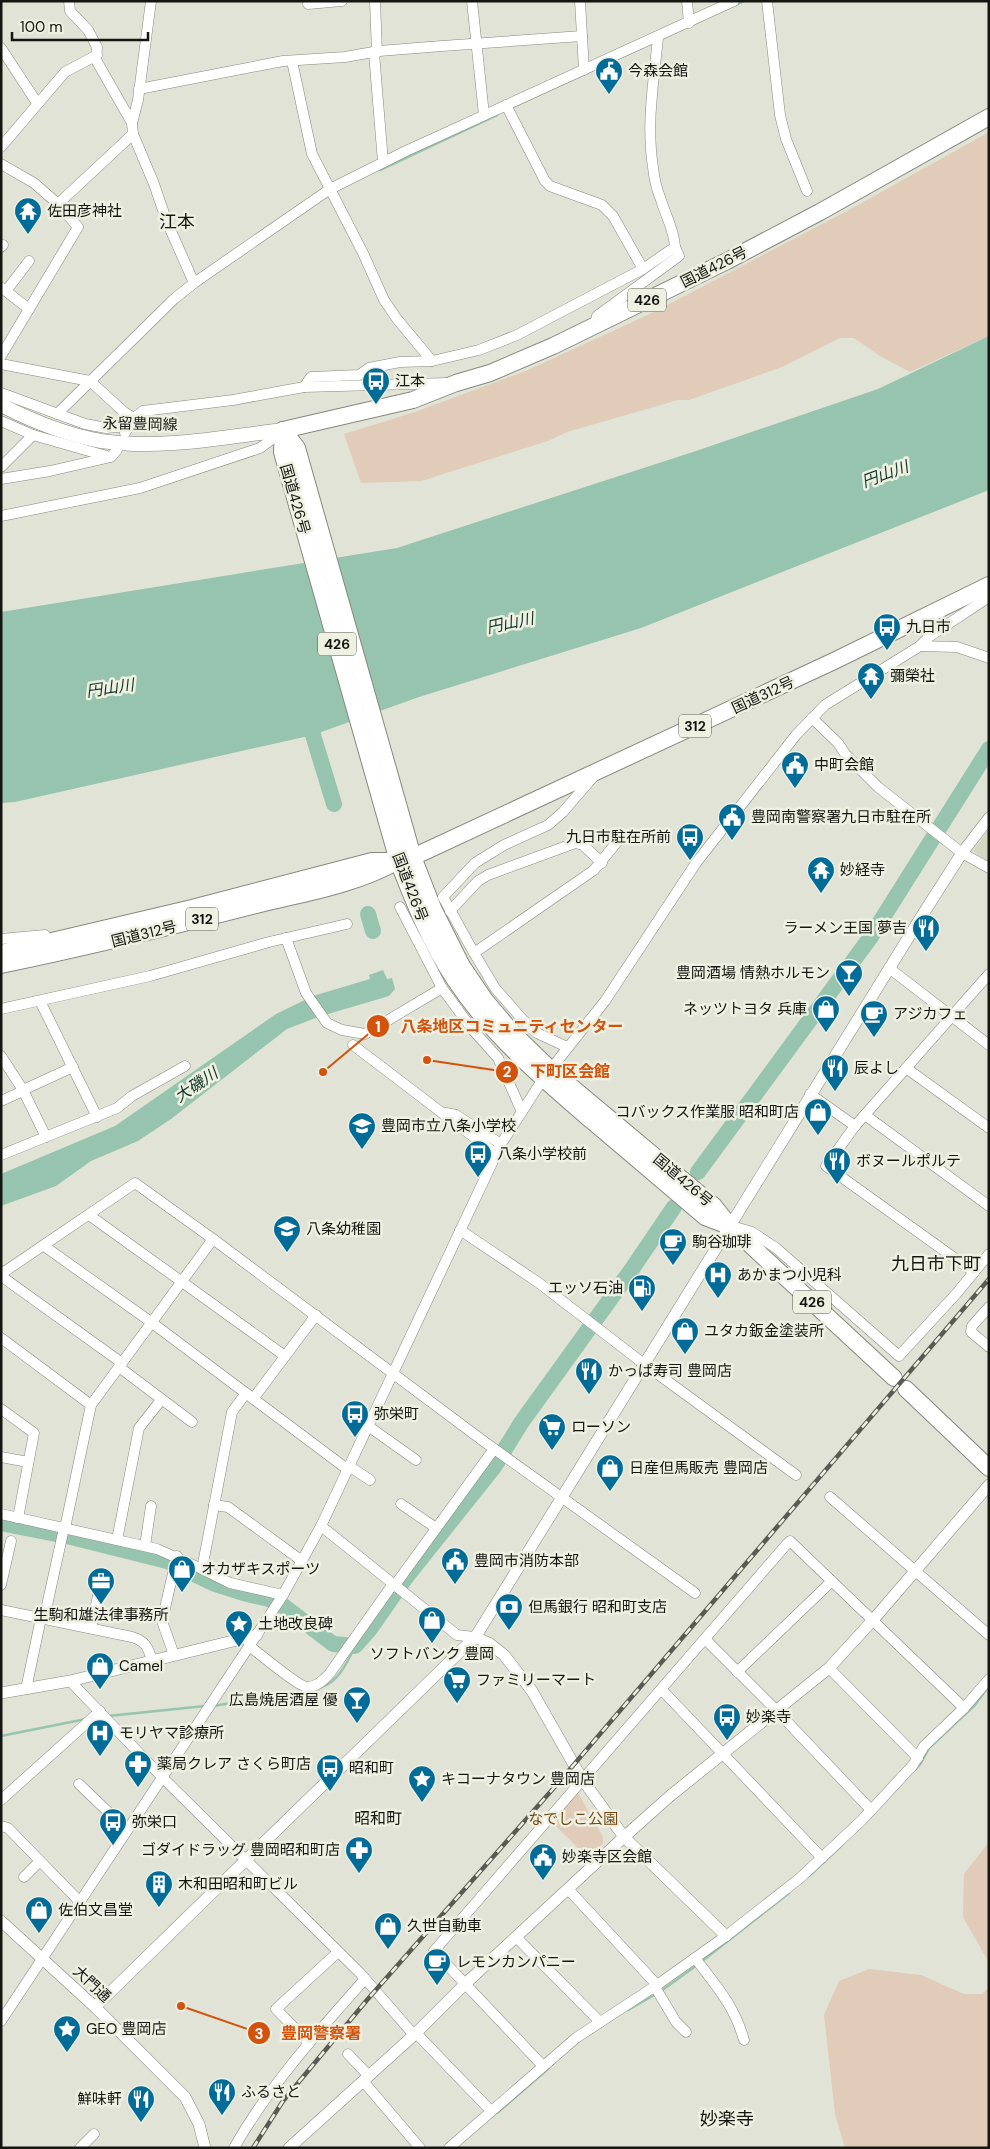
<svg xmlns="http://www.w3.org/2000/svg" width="990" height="2149" viewBox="0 0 990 2149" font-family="'DM Sans','Noto Sans JP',sans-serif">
<rect width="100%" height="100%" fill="#e0e3d5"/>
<polygon fill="#d3d7c2" points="989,829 989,862 973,851"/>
<g fill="#e0ccb9">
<polygon points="989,132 989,336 910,372 880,356 854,338 840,338 782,367 689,400 678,400 567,432 548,441 421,481 361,483 344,434 415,412 528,370 654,312 849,210"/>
<polygon points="578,1793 603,1837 603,1844 600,1846 603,1849 592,1859 589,1859 549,1819"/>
<polygon points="989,1842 989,1963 963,1917 964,1874"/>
<polygon points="869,1969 921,1975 964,1994 982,1994 989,1987 989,2148 845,2148 835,2114 824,2015 839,1981"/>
</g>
<g fill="#97c4ae">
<polygon points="989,336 989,490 641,628 419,697 313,735 15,802 1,803 1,612 397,548 696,451 878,389"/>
<polygon points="383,970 387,979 392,978 395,989 389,996 318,1017 287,1029 171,1119 138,1141 91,1161 56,1186 1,1206 1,1174 115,1126 276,1014 313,996 370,979 369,975"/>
</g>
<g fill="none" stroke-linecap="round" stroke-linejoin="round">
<g stroke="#97c4ae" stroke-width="2.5">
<polyline points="736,5 744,1"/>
<polyline points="380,170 497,115"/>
<path d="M321,1687c17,-4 27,-26 34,-41"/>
<polyline points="213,1706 306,1691"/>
<polyline points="108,1716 205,1706"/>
<polyline points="1,1736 86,1719"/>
<polyline points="915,1770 921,1763 929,1748 975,1705 988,1687"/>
<polyline points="809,1876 841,1846"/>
<polyline points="701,1962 789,1893"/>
<polyline points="661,1991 697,1965"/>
<polyline points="628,2010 656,1994"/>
<polyline points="497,2113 549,2068"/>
</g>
<g stroke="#97c4ae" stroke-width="16">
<polyline points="310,712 313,735 334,804"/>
<polyline points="368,914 373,931"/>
<polyline points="698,1172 870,938 989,749"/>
<polyline points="1,1523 71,1537 167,1561 215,1584 243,1593 269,1599 285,1607 333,1644 355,1646 370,1629 407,1576 494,1467 521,1423 632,1269 674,1207"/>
</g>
<g stroke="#86897c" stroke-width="11">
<g id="minor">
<polyline points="69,1 70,11 88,30 97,47 96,60 132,123"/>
<polyline points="151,1 138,100 132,123 133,134 154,184 167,222 194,283"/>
<polyline points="375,1 377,52"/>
<polyline points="472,1 484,115"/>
<polyline points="580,1 584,70"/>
<polyline points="687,1 689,23"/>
<polyline points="767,1 780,115 786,139 807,191"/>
<polyline points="308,4 342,1"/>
<polyline points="1,48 37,103"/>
<polyline points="374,53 383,162"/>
<polyline points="292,61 312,154 363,253 384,300 397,319 432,361"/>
<polyline points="139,89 283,61 345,57 379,51 442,46 582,36"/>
<polyline points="506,105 545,181 550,186 602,205 613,216 643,269"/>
<polyline points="1,147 65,72 97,55"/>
<polyline points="1,164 34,183 58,204 78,227 1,356"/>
<polyline points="58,204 133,134"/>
<polyline points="1,247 3,245"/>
<polyline points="2,288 29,309"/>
<polyline points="6,291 29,261"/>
<polyline points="595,325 597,316 679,256 675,247"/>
<polyline points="1,364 90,381 124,412 134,418"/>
<path d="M304,387l7,-10 48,-2 10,-7 31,-6 32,-1 47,-11 38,-15 126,-66 32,-22c-1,-18 -9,-30 -14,-47 -4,-10 -7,-22 -8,-33 -7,-44 1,-86 5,-130"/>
<polyline points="1,393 85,424 106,428 129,426"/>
<polyline points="57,414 174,299 194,283 330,189 406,151 734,1"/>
<polyline points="1,421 33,435 110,457"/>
<polyline points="125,433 134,418 143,411 233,400 304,387 447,383"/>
<polyline points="1,467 33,435"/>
<polyline points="1,479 50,471 111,457 117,450"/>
<polyline points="1,516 140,488 260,448 283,431"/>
<polyline points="920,646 957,647 989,658"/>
<polyline points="812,718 838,743 846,755 878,787 962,853 989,868"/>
<polyline points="400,907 442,988 472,1029 498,1058 522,1112"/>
<polyline points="450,911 478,881 488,875 575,843 583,845 602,863"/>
<polyline points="286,938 306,993 327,1023 342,1030 365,1034 442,988"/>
<polyline points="1,939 45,935"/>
<polyline points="474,953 594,870 617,842"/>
<polyline points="889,968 989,1045"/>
<polyline points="40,1001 97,1117"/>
<polyline points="1,1009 150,976 269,942 347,924"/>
<polyline points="353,1045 496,1154"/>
<polyline points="567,1047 537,1033 523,1020 495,988 474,953 443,897 475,863 504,845 548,825 563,812 594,776"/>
<polyline points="1,1056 23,1090 46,1137"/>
<polyline points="906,1068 989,1128"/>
<polyline points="23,1090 73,1067"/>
<polyline points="810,1094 855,1126"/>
<polyline points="1,1101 23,1091"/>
<polyline points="446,1113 456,1115 501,1144"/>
<polyline points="865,1115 989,1206"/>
<polyline points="1,1155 117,1108 132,1096 185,1066"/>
<polyline points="89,1215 285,1356"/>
<polyline points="735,1227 752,1232 776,1248 899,1356 956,1294 989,1254"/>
<polyline points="460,1230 539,1283 644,1364 796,1475"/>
<polyline points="213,1239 486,1443 695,1593"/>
<polyline points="44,1246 151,1322 347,1469"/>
<polyline points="974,1272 826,1166 855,1126 989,974"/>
<polyline points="1,1274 135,1183 213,1239 91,1405 1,1338"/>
<polyline points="1,1276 122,1363"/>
<polyline points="989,1307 972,1326 971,1332 989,1347"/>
<polyline points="119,1367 192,1422"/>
<polyline points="246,1393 232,1412 202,1569 230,1583 283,1595"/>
<polyline points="253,1399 316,1315"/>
<polyline points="1,1409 34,1433 18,1518"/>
<polyline points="368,1426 416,1460"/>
<polyline points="1,1457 28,1462"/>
<polyline points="349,1466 370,1480"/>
<polyline points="830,1497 989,1635"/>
<polyline points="401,1504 436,1528"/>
<polyline points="214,1505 228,1507 302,1561"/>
<polyline points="1,1514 157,1549 202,1569"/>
<polyline points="321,1526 457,1635 474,1637"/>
<polyline points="65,1528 91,1405"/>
<polyline points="117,1540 139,1428 161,1400"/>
<polyline points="145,1546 151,1506"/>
<polyline points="1,1585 11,1541"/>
<polyline points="395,1585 494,1449"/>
<path d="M1,1610l131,27c14,4 16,11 20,23"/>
<polyline points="44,1619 64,1528"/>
<polyline points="91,1628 99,1591"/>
<polyline points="705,1639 776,1710"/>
<path d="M249,1646c10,7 50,41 58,41 10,0 17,-7 23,-14l63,-89"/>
<polyline points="174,1655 162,1621 177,1556"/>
<polyline points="829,1668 918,1758"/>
<polyline points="737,1672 832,1581"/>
<polyline points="70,1681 162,1777 360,1973 414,2035"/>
<polyline points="26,1689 41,1618"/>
<polyline points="662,1690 822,1858"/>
<polyline points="776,1710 871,1810"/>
<polyline points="79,1784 127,1830"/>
<polyline points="1,1800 100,1711"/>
<polyline points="1,1826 8,1828 80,1902"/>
<polyline points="24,1877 40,1861"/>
<polyline points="568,1889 657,1985"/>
<polyline points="516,1937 600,2022"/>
<path d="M695,1958c22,29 39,47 49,82"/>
<polyline points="655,1987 676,2022 686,2032"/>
<polyline points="1,2021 283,1595 321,1526 501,1144 543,1079 605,1001 696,863 796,735 825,705 920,646 930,636 989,597"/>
<polyline points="416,2033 491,2111"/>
<polyline points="309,2043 276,2009 338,1952"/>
<polyline points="348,2054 369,2076"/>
<polyline points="543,2066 434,1951 786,1545 790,1541 964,1708"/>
<polyline points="363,2081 420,2148"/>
<polyline points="80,2148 94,2134"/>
<path d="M234,2148c35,-62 84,-116 131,-169"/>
<polyline points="449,2148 576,2038 657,1985 726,1936 800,1878 862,1820 913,1765 924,1746 964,1708 989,1679"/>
</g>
</g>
<g stroke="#86897c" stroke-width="12">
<g id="tertiary">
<polyline points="474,1637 489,1643 504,1655 532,1691 582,1779 624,1837 726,1936"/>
<polyline points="1,1693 70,1681 257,1635"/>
<polyline points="1,1921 95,2007 185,2097 199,2124 205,2148"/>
<polyline points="95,2007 476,1636 923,914 962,853 989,818"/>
<polyline points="289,2148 414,2035 465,1984 624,1837 670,1796 829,1668 873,1620 989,1485"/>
</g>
</g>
<g stroke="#86897c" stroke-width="15">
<path id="secondary" d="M1,405c31,16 66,30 100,36 60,9 123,-4 182,-11"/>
</g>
<g stroke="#86897c" stroke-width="18">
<g id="trunk">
<polyline points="283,430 297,448 413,857 433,908 462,966 485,1000 512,1032 550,1069 714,1206 730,1226 894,1378"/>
<path d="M283,430l-1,22 116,409c16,41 32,82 57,119 37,56 87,98 137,141 38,32 75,64 113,96l24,9"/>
<polyline points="283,430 413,400 456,383 490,373 553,346 727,261 820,212 989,117"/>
<polyline points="1,953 192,908 372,861 398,861 413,857 834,661 989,585"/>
<path d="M1,965c87,-18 173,-39 259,-61 45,-11 95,-19 136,-42"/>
<polyline points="906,1389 989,1468"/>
</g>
</g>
<use href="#minor" stroke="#fff" stroke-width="10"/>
<use href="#tertiary" stroke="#fff" stroke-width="11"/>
<use href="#secondary" stroke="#fff" stroke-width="14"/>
<use href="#trunk" stroke="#fff" stroke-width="16"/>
<g stroke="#595a52" stroke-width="4.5">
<polyline id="rail" points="253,2148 283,2101 367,2000 559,1782 989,1279"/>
</g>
<use href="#rail" stroke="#eef0e2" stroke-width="2.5" stroke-dasharray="8" stroke-linecap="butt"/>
</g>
<defs>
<g id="civic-pin" transform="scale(1.4375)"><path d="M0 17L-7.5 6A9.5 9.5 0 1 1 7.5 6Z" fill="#026c99" stroke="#eef0e2"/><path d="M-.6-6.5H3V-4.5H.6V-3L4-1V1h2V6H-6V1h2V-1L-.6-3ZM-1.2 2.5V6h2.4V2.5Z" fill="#fff"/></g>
<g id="temple-pin" transform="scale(1.4375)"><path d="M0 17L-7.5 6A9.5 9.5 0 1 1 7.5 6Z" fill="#026c99" stroke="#eef0e2"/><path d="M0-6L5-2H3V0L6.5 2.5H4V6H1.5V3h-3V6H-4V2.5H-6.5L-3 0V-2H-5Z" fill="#fff"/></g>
<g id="bus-pin" transform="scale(1.4375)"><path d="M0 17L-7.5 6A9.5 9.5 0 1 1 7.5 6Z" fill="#026c99" stroke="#eef0e2"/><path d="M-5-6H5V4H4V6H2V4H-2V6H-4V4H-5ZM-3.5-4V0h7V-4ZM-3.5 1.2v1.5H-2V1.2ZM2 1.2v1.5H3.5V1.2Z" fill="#fff"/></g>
<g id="restaurant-pin" transform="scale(1.4375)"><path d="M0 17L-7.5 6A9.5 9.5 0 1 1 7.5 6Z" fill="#026c99" stroke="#eef0e2"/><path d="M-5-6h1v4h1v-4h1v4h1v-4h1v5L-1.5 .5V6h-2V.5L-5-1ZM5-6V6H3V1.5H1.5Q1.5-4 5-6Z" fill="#fff"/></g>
<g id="bar-pin" transform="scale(1.4375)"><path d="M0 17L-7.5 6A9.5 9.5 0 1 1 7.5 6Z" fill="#026c99" stroke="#eef0e2"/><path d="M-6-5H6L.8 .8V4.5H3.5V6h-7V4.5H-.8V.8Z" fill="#fff"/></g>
<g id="shop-pin" transform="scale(1.4375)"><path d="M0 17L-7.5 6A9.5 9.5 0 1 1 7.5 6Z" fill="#026c99" stroke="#eef0e2"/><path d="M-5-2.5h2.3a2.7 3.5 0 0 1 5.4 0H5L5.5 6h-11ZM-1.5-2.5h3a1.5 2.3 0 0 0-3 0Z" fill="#fff"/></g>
<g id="cafe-pin" transform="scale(1.4375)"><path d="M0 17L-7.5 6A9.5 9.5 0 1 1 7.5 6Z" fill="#026c99" stroke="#eef0e2"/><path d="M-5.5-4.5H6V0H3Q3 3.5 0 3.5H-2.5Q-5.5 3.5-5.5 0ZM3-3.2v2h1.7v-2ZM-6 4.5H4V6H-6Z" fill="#fff"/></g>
<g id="school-pin" transform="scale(1.4375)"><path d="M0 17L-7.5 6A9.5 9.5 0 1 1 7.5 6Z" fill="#026c99" stroke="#eef0e2"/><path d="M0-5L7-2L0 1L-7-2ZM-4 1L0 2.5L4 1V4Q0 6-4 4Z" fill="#fff"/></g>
<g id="hospital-pin" transform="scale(1.4375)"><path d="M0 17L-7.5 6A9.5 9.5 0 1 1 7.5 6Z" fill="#026c99" stroke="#eef0e2"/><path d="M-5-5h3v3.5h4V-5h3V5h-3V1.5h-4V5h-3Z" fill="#fff"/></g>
<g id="fuel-pin" transform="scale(1.4375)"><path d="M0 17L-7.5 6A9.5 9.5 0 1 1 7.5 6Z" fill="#026c99" stroke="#eef0e2"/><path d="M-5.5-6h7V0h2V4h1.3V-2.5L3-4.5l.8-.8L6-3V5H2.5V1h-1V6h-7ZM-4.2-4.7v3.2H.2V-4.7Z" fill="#fff"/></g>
<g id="supermarket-pin" transform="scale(1.4375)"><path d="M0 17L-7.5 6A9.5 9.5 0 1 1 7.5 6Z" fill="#026c99" stroke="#eef0e2"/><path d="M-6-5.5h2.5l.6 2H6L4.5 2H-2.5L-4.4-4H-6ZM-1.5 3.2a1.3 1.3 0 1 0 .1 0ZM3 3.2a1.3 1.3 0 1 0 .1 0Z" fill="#fff"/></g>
<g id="office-pin" transform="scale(1.4375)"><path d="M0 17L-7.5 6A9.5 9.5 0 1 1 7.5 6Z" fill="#026c99" stroke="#eef0e2"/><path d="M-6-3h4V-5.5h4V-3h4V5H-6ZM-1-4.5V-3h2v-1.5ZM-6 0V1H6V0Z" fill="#fff"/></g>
<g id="bank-pin" transform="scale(1.4375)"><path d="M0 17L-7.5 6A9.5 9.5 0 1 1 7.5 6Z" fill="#026c99" stroke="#eef0e2"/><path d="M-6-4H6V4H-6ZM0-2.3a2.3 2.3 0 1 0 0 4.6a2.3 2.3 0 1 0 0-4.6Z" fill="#fff"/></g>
<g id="sight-pin" transform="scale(1.4375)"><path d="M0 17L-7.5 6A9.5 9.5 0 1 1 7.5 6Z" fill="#026c99" stroke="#eef0e2"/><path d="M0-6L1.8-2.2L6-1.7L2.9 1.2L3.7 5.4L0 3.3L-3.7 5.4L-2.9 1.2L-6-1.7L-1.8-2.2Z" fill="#fff"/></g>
<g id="pharmacy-pin" transform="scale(1.4375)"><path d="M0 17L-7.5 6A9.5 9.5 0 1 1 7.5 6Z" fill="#026c99" stroke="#eef0e2"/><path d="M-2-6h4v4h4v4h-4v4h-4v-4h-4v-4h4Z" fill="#fff"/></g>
<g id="building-pin" transform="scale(1.4375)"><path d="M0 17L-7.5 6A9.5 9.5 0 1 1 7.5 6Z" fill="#026c99" stroke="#eef0e2"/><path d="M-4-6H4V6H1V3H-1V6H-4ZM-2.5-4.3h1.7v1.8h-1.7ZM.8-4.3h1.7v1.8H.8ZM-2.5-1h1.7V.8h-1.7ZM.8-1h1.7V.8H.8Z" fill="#fff"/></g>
</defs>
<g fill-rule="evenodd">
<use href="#civic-pin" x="609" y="71"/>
<use href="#temple-pin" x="28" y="211"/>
<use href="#bus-pin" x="376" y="381"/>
<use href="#bus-pin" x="887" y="627"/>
<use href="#temple-pin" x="871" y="676"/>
<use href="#civic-pin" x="795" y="765"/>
<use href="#civic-pin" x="732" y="817"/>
<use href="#bus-pin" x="690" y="837"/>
<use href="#temple-pin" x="821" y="870"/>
<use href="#restaurant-pin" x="926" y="928"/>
<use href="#bar-pin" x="849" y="973"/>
<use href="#shop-pin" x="826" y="1009"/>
<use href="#cafe-pin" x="874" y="1014"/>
<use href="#restaurant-pin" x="835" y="1068"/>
<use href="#shop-pin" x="818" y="1112"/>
<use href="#school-pin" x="362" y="1126"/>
<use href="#bus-pin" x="478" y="1154"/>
<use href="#restaurant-pin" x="837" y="1161"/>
<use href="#school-pin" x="287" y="1229"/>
<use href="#cafe-pin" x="673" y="1242"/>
<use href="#hospital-pin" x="718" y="1275"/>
<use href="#fuel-pin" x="642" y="1288"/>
<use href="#shop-pin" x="685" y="1331"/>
<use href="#restaurant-pin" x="589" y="1371"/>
<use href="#bus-pin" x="355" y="1414"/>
<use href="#supermarket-pin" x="552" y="1427"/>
<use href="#shop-pin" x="610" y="1468"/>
<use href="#civic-pin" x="455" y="1561"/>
<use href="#shop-pin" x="182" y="1569"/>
<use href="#office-pin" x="101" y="1581"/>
<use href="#bank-pin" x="509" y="1607"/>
<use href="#shop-pin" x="432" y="1620"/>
<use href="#sight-pin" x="239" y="1624"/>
<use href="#shop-pin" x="100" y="1666"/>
<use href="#supermarket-pin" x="457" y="1680"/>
<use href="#bar-pin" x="357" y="1700"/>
<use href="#bus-pin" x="727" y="1717"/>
<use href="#hospital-pin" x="100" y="1733"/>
<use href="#pharmacy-pin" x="138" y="1764"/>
<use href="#bus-pin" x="330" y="1768"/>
<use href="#sight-pin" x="422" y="1779"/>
<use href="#bus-pin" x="113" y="1822"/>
<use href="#pharmacy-pin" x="359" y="1850"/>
<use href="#civic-pin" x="543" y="1857"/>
<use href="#building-pin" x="159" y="1884"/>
<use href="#shop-pin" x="39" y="1910"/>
<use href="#shop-pin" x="388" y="1926"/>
<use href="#cafe-pin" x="437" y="1962"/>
<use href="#sight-pin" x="67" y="2029"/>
<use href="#restaurant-pin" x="222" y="2092"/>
<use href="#restaurant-pin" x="141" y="2099"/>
</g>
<g text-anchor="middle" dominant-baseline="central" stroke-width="5" stroke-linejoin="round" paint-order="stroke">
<g fill="#eef0e2" stroke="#565750" stroke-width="1">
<rect x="628" y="288.5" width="38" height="23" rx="4"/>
<rect x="318" y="632.5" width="38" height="23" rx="4"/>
<rect x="679" y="714.5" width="32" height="23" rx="4"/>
<rect x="186" y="907.5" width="32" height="23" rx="4"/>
<rect x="793" y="1290.5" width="38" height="23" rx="4"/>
</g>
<g font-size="14" font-weight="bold" fill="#151611">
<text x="647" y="300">426</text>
<text x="337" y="644">426</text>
<text x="695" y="726">312</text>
<text x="202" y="919">312</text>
<text x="812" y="1302">426</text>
</g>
<g font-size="15" fill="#151611" stroke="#eef0e2" text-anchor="start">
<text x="628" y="71">今森会館</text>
<text x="47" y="211">佐田彦神社</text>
<text x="395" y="381">江本</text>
<text x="906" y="627">九日市</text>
<text x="890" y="676">彌榮社</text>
<text x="814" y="765">中町会館</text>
<text x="751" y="817">豊岡南警察署九日市駐在所</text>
<text x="671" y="837" text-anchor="end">九日市駐在所前</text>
<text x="840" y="870">妙経寺</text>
<text x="907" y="928" text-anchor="end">ラーメン王国 夢吉</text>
<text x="830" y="973" text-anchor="end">豊岡酒場 情熱ホルモン</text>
<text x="807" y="1009" text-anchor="end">ネッツトヨタ 兵庫</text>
<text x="893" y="1014">アジカフェ</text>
<text x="854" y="1068">辰よし</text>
<text x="799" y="1112" text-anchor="end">コバックス作業服 昭和町店</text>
<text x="381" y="1126">豊岡市立八条小学校</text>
<text x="497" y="1154">八条小学校前</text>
<text x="856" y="1161">ボヌールポルテ</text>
<text x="306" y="1229">八条幼稚園</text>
<text x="692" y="1242">駒谷珈琲</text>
<text x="737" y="1275">あかまつ小児科</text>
<text x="623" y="1288" text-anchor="end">エッソ石油</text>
<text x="704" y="1331">ユタカ鈑金塗装所</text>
<text x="608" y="1371">かっぱ寿司 豊岡店</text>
<text x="374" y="1414">弥栄町</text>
<text x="571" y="1427">ローソン</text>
<text x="629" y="1468">日産但馬販売 豊岡店</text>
<text x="474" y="1561">豊岡市消防本部</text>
<text x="201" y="1569">オカザキスポーツ</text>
<text x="528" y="1607">但馬銀行 昭和町支店</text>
<text x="101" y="1615" text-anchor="middle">生駒和雄法律事務所</text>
<text x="258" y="1624">土地改良碑</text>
<text x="432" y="1654" text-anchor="middle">ソフトバンク 豊岡</text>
<text x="119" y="1666">Camel</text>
<text x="476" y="1680">ファミリーマート</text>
<text x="338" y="1700" text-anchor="end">広島焼居酒屋 優</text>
<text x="746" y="1717">妙楽寺</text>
<text x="119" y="1733">モリヤマ診療所</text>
<text x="157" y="1764">薬局クレア さくら町店</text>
<text x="349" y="1768">昭和町</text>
<text x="441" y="1779">キコーナタウン 豊岡店</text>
<text x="132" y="1822">弥栄口</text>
<text x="340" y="1850" text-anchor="end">ゴダイドラッグ 豊岡昭和町店</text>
<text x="562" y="1857">妙楽寺区会館</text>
<text x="178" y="1884">木和田昭和町ビル</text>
<text x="58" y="1910">佐伯文昌堂</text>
<text x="407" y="1926">久世自動車</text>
<text x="456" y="1962">レモンカンパニー</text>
<text x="86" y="2029">GEO 豊岡店</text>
<text x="241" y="2092">ふるさと</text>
<text x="122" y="2099" text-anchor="end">鮮味軒</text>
</g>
<g font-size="15" fill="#151611" stroke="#eef0e2">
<text transform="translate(714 267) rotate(-27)">国道426号</text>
<text transform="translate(140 424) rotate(1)">永留豊岡線</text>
<text transform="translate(295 499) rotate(74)">国道426号</text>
<text transform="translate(763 695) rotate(-25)">国道312号</text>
<text transform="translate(410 887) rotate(69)">国道426号</text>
<text transform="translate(144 934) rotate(-14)">国道312号</text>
<text transform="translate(683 1180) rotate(40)">国道426号</text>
<text transform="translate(92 1984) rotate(43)">大門通</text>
</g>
<g font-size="15" fill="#734916" stroke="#eef0e2">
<text x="573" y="1819">なでしこ公園</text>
</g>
<g font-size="16" font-style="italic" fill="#113728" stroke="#eef0e2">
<text transform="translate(885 474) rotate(-20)">円山川</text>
<text transform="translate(510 623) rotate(-12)">円山川</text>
<text transform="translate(110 688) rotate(-8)">円山川</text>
<text transform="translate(196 1085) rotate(-34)">大磯川</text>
</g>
<g font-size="16" fill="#151611" stroke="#eef0e2">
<text x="378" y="1818">昭和町</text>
</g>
<g font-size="18" fill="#151611" stroke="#eef0e2">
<text x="177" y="222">江本</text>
<text x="936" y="1264">九日市下町</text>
<text x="727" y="2119">妙楽寺</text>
</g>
</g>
<path fill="none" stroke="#d3520c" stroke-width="2" d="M323 1072L378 1026M427 1060L507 1072M181 2006L259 2033"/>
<g fill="#d3520c" stroke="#eef0e2" stroke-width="2">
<circle cx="323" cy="1072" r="5"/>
<circle cx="427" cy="1060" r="5"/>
<circle cx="181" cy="2006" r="5"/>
<circle cx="378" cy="1026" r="12"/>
<circle cx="507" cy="1072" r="12"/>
<circle cx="259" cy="2033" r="12"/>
</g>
<g font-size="15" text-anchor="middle" font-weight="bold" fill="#fff">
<text x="378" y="1032">1</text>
<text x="507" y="1077">2</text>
<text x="259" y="2039">3</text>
</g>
<g font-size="16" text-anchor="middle" font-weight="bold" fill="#d3520c" stroke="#eef0e2" stroke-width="5" stroke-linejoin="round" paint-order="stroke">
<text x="512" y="1032">八条地区コミュニティセンター</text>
<text x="570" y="1077">下町区会館</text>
<text x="321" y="2039">豊岡警察署</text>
</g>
<rect width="990" height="2149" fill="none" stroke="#151611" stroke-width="5"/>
<path d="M12 32v8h136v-8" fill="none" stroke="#151611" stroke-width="2.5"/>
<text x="20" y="32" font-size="15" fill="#151611" stroke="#eef0e2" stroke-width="4" paint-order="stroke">100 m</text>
</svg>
